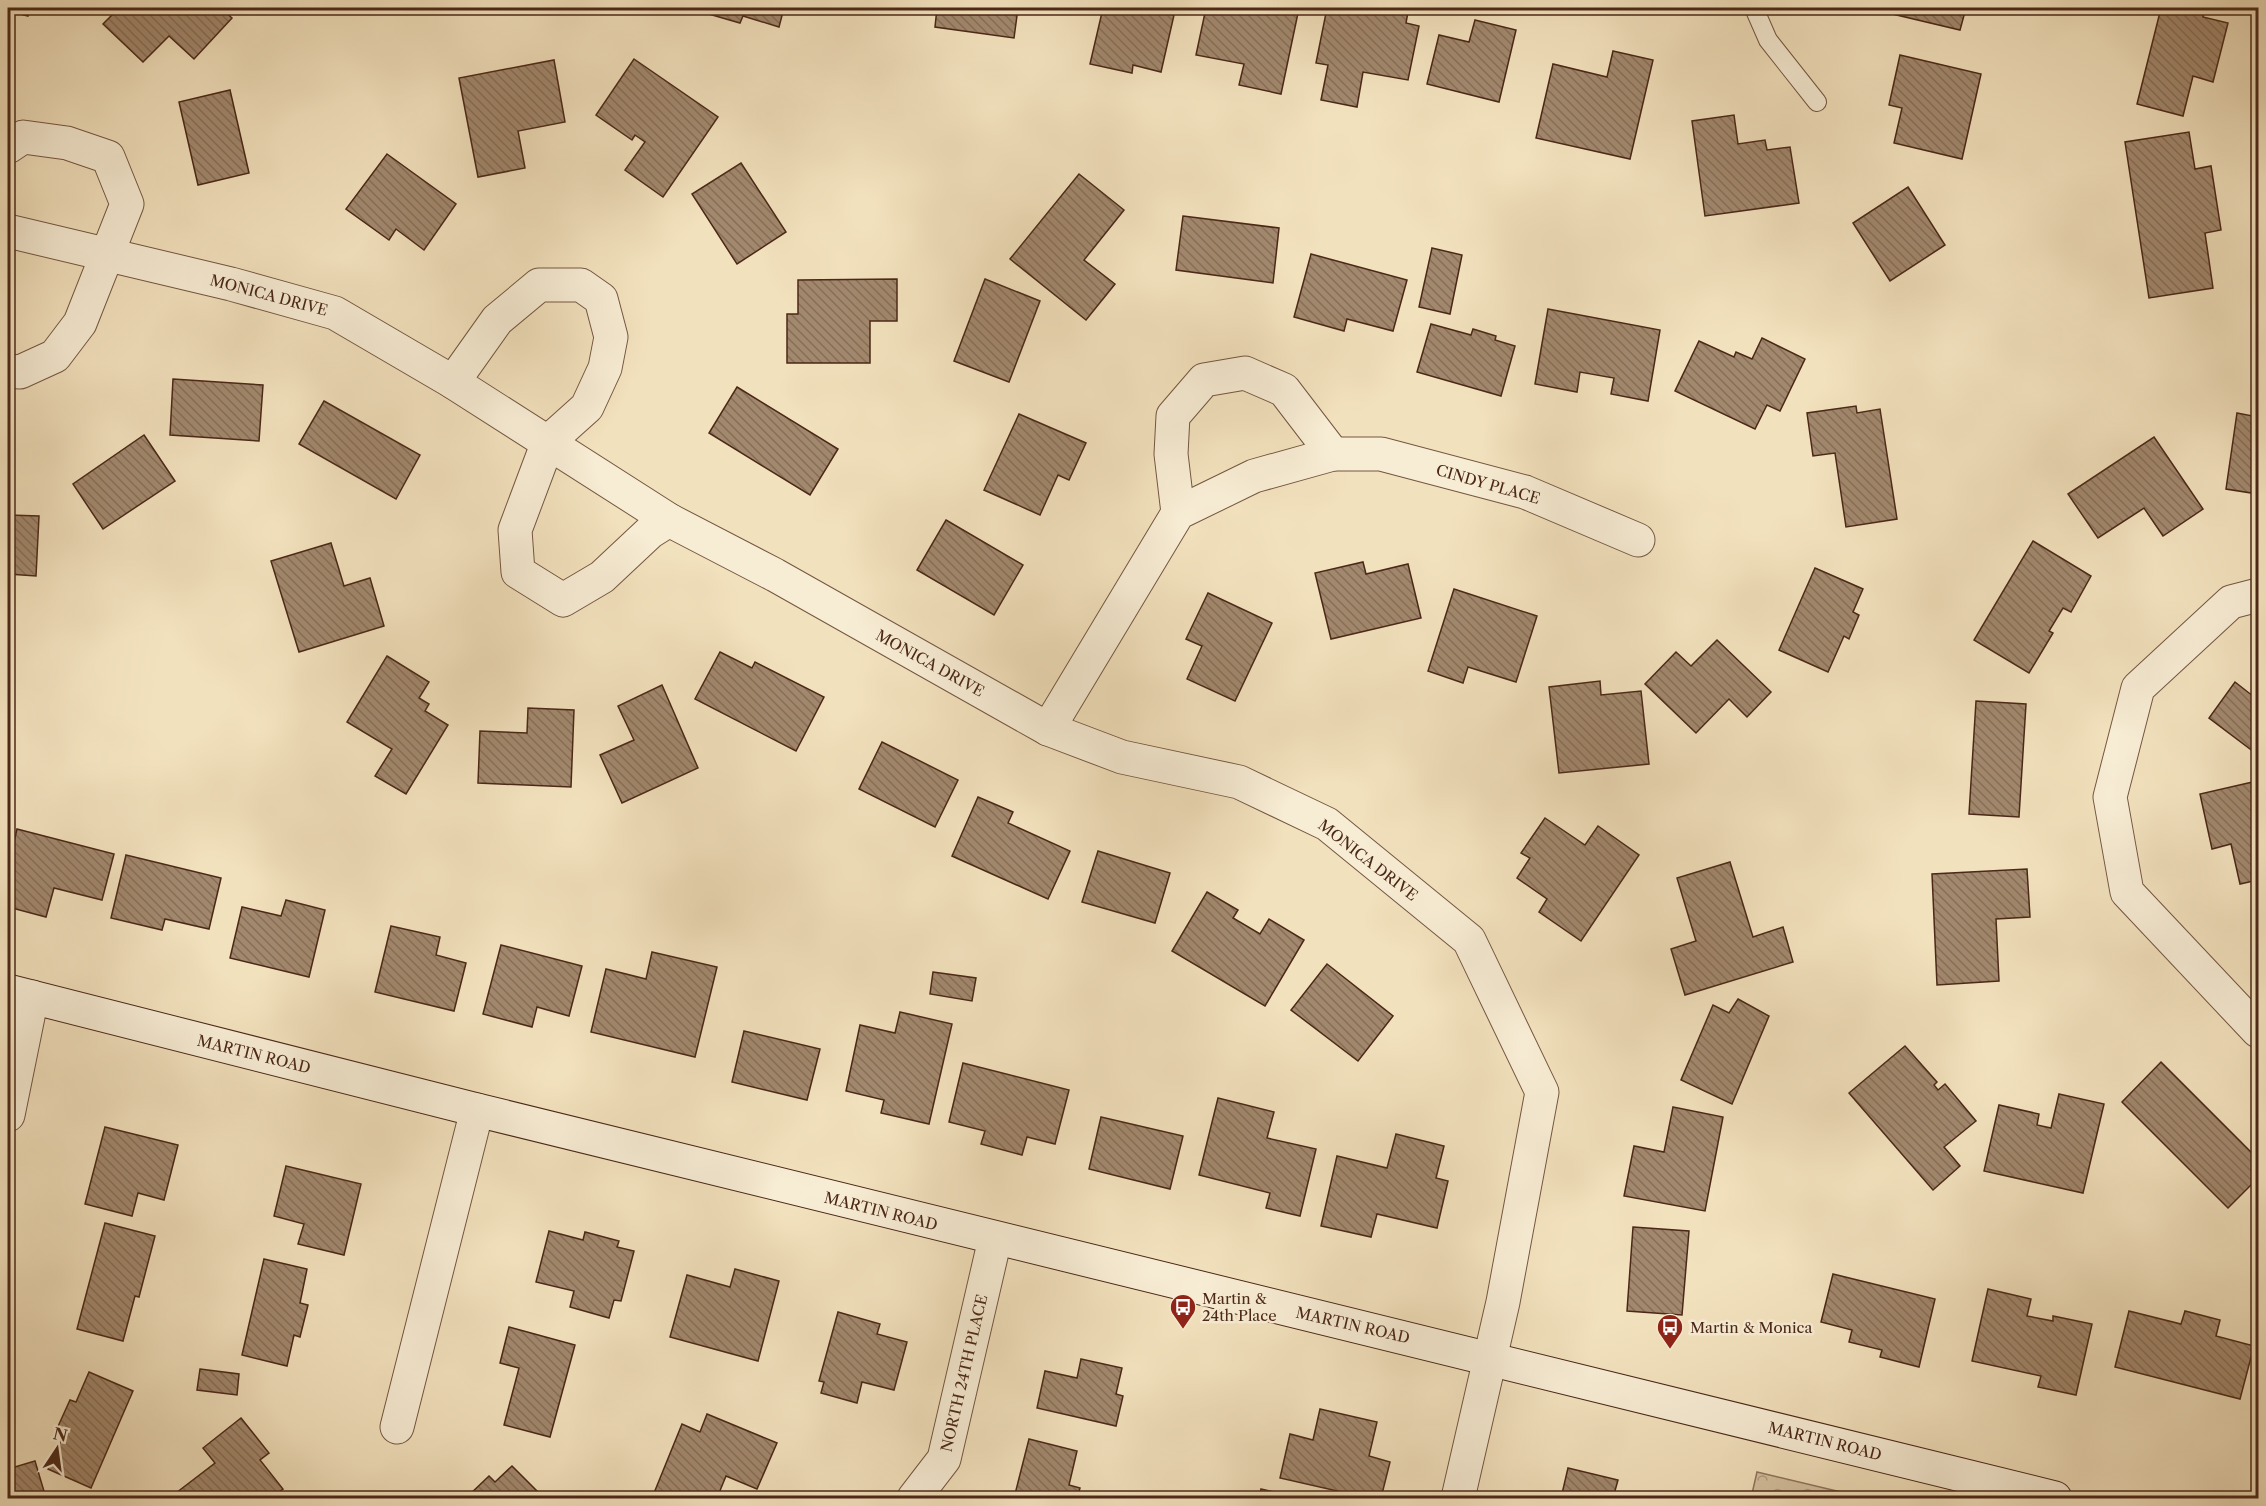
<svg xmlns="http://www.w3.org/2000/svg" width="2266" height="1506" viewBox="0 0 2266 1506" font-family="'Libre Caslon Text',serif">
<defs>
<pattern id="forest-crowns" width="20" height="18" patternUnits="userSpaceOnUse" patternTransform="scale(1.5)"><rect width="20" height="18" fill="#d6c2a1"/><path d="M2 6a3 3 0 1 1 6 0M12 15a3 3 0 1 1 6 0" fill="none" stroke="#b09e82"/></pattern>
<pattern id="building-back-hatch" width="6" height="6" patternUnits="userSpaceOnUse" patternTransform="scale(1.5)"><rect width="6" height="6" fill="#a2886d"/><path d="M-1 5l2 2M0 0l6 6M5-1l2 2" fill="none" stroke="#866f59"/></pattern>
</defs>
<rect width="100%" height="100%" fill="#f2e1bd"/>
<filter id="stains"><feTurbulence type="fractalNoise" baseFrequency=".00333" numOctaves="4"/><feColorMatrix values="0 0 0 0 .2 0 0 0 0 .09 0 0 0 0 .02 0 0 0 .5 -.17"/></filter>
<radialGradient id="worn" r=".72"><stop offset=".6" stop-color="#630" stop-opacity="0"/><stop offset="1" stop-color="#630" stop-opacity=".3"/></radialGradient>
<polygon fill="url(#forest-crowns)" stroke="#90755c" stroke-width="1.5" points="1757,1472 1866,1498 1751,1498"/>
<g fill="url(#building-back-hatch)" stroke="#4b2817" stroke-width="1.5">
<polygon points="8,8 31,8 28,16 8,11"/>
<polygon points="119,8 221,8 232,18 194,59 169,36 143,62 103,24"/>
<polygon points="688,8 784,8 779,27 743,16 740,23"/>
<polygon points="937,8 1018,8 1014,38 935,27"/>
<polygon points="1103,8 1140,8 1174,15 1161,72 1133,65 1132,73 1090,64"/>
<polygon points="1206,8 1240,8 1258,11 1258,8 1294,8 1293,12 1298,13 1281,94 1239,85 1244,64 1196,55"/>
<polygon points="1327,8 1383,8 1408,12 1406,23 1419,26 1408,80 1363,72 1357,107 1321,100 1328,65 1316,63"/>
<polygon points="1867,8 1966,8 1960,30"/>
<polygon points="2161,8 2205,8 2203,17 2228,23 2213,82 2193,76 2183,116 2137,104"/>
<polygon points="1475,20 1516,30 1499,102 1427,84 1439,35 1469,42"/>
<polygon points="1613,51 1653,60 1630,159 1536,138 1553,64 1607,77"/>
<polygon points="1900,55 1981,74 1962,159 1894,143 1902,108 1889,105"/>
<polygon points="634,59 718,117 663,197 625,170 645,142 635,135 632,140 596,115"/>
<polygon points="554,60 565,122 518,131 525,168 478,177 459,78"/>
<polygon points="230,90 249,173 198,185 179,102"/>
<polygon points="1734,115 1738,144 1765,140 1767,150 1790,147 1799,203 1705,216 1692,121"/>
<polygon points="2189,132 2195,169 2211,166 2221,230 2205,233 2213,288 2149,298 2125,142"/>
<polygon points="387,154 456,204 424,250 396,229 389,240 346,209"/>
<polygon points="741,163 786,232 737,264 692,194"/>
<polygon points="1079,174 1124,210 1084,260 1115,284 1086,320 1010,259"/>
<polygon points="1908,187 1945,245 1890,281 1853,223"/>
<polygon points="1183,216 1279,228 1273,283 1176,270"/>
<polygon points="1432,248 1462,255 1450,314 1419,307"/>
<polygon points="1311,254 1407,280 1393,331 1347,319 1344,331 1294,317"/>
<polygon points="897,279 897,321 870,321 870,363 787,363 787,314 798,314 798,280"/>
<polygon points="985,279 1040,301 1009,382 954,361"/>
<polygon points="1548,309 1660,330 1648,401 1611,394 1614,378 1580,372 1577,392 1535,384"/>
<polygon points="1431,324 1471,335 1473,329 1496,336 1495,340 1515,346 1501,396 1417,372"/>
<polygon points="1762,338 1805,359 1780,411 1767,405 1755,429 1675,391 1699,341 1734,357 1736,352 1752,359"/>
<polygon points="173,379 263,385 259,441 170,435"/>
<polygon points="737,387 838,449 810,495 709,433"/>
<polygon points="324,401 420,455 396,499 299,444"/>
<polygon points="1856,406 1857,413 1880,409 1897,519 1846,527 1835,453 1813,456 1807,413"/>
<polygon points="2237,413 2258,417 2258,494 2226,489"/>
<polygon points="1019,414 1086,443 1069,480 1058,475 1040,515 984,490"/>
<polygon points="144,435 175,481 103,529 73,484"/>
<polygon points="2154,437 2203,509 2163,536 2144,508 2098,538 2068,494"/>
<polygon points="8,515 39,516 36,576 8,574"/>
<polygon points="946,520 1023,565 994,615 917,570"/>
<polygon points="2033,541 2091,576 2071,612 2063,608 2049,631 2053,633 2029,673 1974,640"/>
<polygon points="331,543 344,586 370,578 384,626 299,652 271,561"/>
<polygon points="1363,562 1366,574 1408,564 1421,618 1331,639 1315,573"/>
<polygon points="1815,568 1863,589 1853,612 1859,615 1849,639 1844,636 1828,672 1779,650"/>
<polygon points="1454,589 1537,616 1516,682 1468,667 1463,683 1428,671"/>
<polygon points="1208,593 1272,623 1235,701 1187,679 1202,646 1186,639"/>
<polygon points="1717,640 1771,692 1747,717 1729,699 1696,733 1645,684 1676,652 1691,666"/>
<polygon points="720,652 752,668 755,662 824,697 796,751 695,699"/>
<polygon points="387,656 429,682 419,698 429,704 425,711 448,725 406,794 375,776 392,749 347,722"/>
<polygon points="1600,681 1601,695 1641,691 1649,764 1559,773 1549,687"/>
<polygon points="2235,682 2258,700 2258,755 2209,718"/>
<polygon points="662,685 698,768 622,803 600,755 634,740 618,706"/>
<polygon points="1976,701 2026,704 2019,817 1969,814"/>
<polygon points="528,708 574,710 571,787 478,783 480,731 527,733"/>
<polygon points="882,742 958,780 935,827 859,789"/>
<polygon points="2257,781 2258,880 2240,884 2231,844 2212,849 2200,794"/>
<polygon points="978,797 1013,812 1008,823 1070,851 1048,899 952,856"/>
<polygon points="1545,818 1585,845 1598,826 1639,855 1581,941 1539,912 1547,899 1517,878 1530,858 1521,853"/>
<polygon points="17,829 114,854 102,900 54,888 46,917 8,907 8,868"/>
<polygon points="1098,851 1170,873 1155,923 1082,902"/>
<polygon points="126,855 221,878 209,929 165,919 162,930 111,918"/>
<polygon points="1730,862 1753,937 1783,927 1793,962 1685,995 1671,949 1696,941 1677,878"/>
<polygon points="2027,869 2030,917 1996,919 1999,981 1937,985 1932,874"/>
<polygon points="1207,892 1238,910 1233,918 1260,934 1269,919 1304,940 1265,1006 1172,951"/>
<polygon points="286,900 325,910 309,977 230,958 242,907 281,916"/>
<polygon points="391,926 440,937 436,955 466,963 454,1011 375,992"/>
<polygon points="501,945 582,966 569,1016 537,1007 532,1027 483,1014"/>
<polygon points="652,952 717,967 695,1057 591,1032 606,969 646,979"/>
<polygon points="1327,964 1393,1016 1358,1061 1291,1010"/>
<polygon points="933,972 976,978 972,1001 930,994"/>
<polygon points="1738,999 1769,1016 1732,1104 1681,1080 1713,1005 1729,1013"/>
<polygon points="900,1012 952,1024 929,1124 881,1113 884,1100 846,1091 860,1025 895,1033"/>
<polygon points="744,1031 820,1049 807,1100 732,1082"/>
<polygon points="1905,1046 1937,1082 1934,1085 1938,1090 1945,1084 1976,1121 1944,1147 1960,1166 1933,1190 1849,1093"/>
<polygon points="2161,1062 2258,1159 2258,1178 2228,1208 2122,1102"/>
<polygon points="963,1063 1069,1090 1055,1144 1027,1137 1022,1155 981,1144 985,1131 949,1122"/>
<polygon points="2059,1094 2104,1104 2083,1193 1984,1171 1999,1105 2039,1114 2037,1125 2051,1128"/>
<polygon points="1218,1098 1274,1112 1267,1138 1316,1149 1300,1216 1266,1208 1270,1193 1199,1175"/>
<polygon points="1673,1107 1723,1117 1705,1211 1624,1196 1634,1146 1664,1152"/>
<polygon points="1101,1117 1183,1136 1170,1189 1089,1169"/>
<polygon points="105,1127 178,1145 164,1200 138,1193 132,1216 85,1204"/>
<polygon points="1396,1134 1444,1146 1436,1178 1448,1181 1437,1228 1377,1214 1371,1237 1321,1226 1337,1156 1387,1168"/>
<polygon points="286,1166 361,1184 344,1255 298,1244 304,1224 274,1216"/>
<polygon points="105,1223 155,1236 139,1297 135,1296 123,1341 77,1329"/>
<polygon points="1633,1227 1689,1231 1682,1315 1627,1311"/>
<polygon points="549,1231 583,1240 585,1232 619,1241 617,1247 634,1251 621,1301 614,1300 609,1318 570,1307 574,1291 536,1282"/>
<polygon points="264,1259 307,1269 300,1303 308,1305 300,1337 294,1335 287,1366 242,1355"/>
<polygon points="735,1269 779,1281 758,1361 670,1337 687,1275 730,1287"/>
<polygon points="1833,1274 1935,1299 1919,1367 1880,1357 1882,1350 1849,1342 1852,1330 1821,1322"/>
<polygon points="1988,1289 2031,1299 2027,1316 2053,1321 2053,1316 2092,1324 2076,1395 2038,1387 2041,1376 1972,1361"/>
<polygon points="2129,1311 2181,1324 2185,1311 2220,1320 2216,1336 2254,1346 2240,1399 2115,1367"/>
<polygon points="838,1312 880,1324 877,1334 907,1342 894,1390 862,1382 857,1403 821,1393 824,1382 819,1381"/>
<polygon points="509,1327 575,1345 550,1437 504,1425 519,1368 500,1363"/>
<polygon points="1081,1359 1122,1368 1116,1394 1123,1396 1116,1426 1037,1408 1045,1371 1077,1378"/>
<polygon points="200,1369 239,1374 237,1395 197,1390"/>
<polygon points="89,1372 133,1391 91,1488 48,1469 63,1436 55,1433 70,1400 76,1402"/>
<polygon points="1320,1409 1377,1422 1369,1456 1390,1462 1381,1498 1368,1498 1280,1478 1290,1434 1313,1440"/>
<polygon points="707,1414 777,1443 757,1489 726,1476 717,1498 668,1498 654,1493 682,1424 700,1432"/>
<polygon points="241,1418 269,1453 260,1460 283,1489 271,1498 174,1498 172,1496 215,1463 203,1448"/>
<polygon points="1029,1439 1077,1451 1069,1485 1080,1488 1077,1498 1014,1498"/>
<polygon points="35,1461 46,1498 8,1498 8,1469"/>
<polygon points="512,1466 544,1498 466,1498 489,1476 495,1482"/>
<polygon points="1568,1468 1618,1480 1613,1498 1561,1498"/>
<polygon points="1261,1489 1300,1498 1259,1498"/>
</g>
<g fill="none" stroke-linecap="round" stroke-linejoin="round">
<g stroke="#755640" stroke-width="20">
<polyline id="lane" points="1754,8 1768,40 1817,102"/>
</g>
<g stroke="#755640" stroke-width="35">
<g id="street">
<polyline points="8,147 23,137 67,143 108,157 127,204 80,323 55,356 20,372 8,371"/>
<polyline points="8,231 231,284 335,313 453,382 669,520 775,575 1048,729 1122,757 1239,782 1327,824 1469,940 1542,1092 1503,1302 1458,1498"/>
<polyline points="453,382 497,320 539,285 581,285 601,299 611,337 605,368 587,407 548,442 515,530 518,572 563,600 602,577 650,532 669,520"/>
<polyline points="1178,513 1171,454 1173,416 1204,380 1245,373 1284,390 1333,454"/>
<polyline points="2258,595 2231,602 2138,688 2110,797 2127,892 2258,1031"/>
<polyline points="1048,729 1178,513 1254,476 1333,454 1381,454 1525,492 1638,540"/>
<polyline points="8,1115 32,997"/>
<polyline points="397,1427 477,1110"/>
<polyline points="914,1498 944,1459 995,1239"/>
</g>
</g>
<g stroke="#4b2817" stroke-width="35">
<polyline id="secondary" points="8,991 477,1110 2055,1498"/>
</g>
<use href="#lane" stroke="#f7ecd4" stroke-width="18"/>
<use href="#street" stroke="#f7ecd4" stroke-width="33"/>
<use href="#secondary" stroke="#f7ecd4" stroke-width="33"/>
</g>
<defs>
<g id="bus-pin" transform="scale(1.35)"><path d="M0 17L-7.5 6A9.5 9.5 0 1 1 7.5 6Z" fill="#8f2418" stroke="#f7ecd4"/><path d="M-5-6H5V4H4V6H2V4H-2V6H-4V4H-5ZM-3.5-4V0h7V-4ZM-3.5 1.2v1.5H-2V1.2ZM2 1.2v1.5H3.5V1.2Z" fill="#fff"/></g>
</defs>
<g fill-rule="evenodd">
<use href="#bus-pin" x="1183" y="1307"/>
<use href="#bus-pin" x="1670" y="1327"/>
</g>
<g text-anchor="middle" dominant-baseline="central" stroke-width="5" stroke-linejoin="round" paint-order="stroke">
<g font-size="15" fill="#4b2817" stroke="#f7ecd4">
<text transform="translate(269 295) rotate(15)">MONICA DRIVE</text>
<text transform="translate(1488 484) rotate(16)">CINDY PLACE</text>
<text transform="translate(930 663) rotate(29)">MONICA DRIVE</text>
<text transform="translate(1368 860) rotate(38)">MONICA DRIVE</text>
<text transform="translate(254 1054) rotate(14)">MARTIN ROAD</text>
<text transform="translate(881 1211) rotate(14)">MARTIN ROAD</text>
<text transform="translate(1353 1325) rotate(13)">MARTIN ROAD</text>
<text transform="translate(964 1373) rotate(-77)">NORTH 24TH PLACE</text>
<text transform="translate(1825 1441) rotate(14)">MARTIN ROAD</text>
</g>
<g font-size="15" fill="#4b2817" stroke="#f7ecd4" text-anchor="start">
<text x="1202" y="1298">Martin &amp;<tspan x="1202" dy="17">24th Place</tspan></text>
<text x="1690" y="1327">Martin &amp; Monica</text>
</g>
</g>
<rect width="2266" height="1506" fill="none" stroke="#f2e1bd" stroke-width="30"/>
<rect x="9" y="9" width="2248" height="1488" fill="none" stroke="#4b2817" stroke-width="3"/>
<rect x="15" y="15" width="2236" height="1476" fill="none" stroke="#4b2817" stroke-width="1.5"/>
<g transform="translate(57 1449) rotate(13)" stroke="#f7ecd4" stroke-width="4.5" paint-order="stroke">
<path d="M0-4.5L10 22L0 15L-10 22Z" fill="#4b2817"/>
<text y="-9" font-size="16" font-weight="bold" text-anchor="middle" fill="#4b2817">N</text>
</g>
<rect width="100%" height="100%" filter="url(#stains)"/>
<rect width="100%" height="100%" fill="url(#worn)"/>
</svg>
